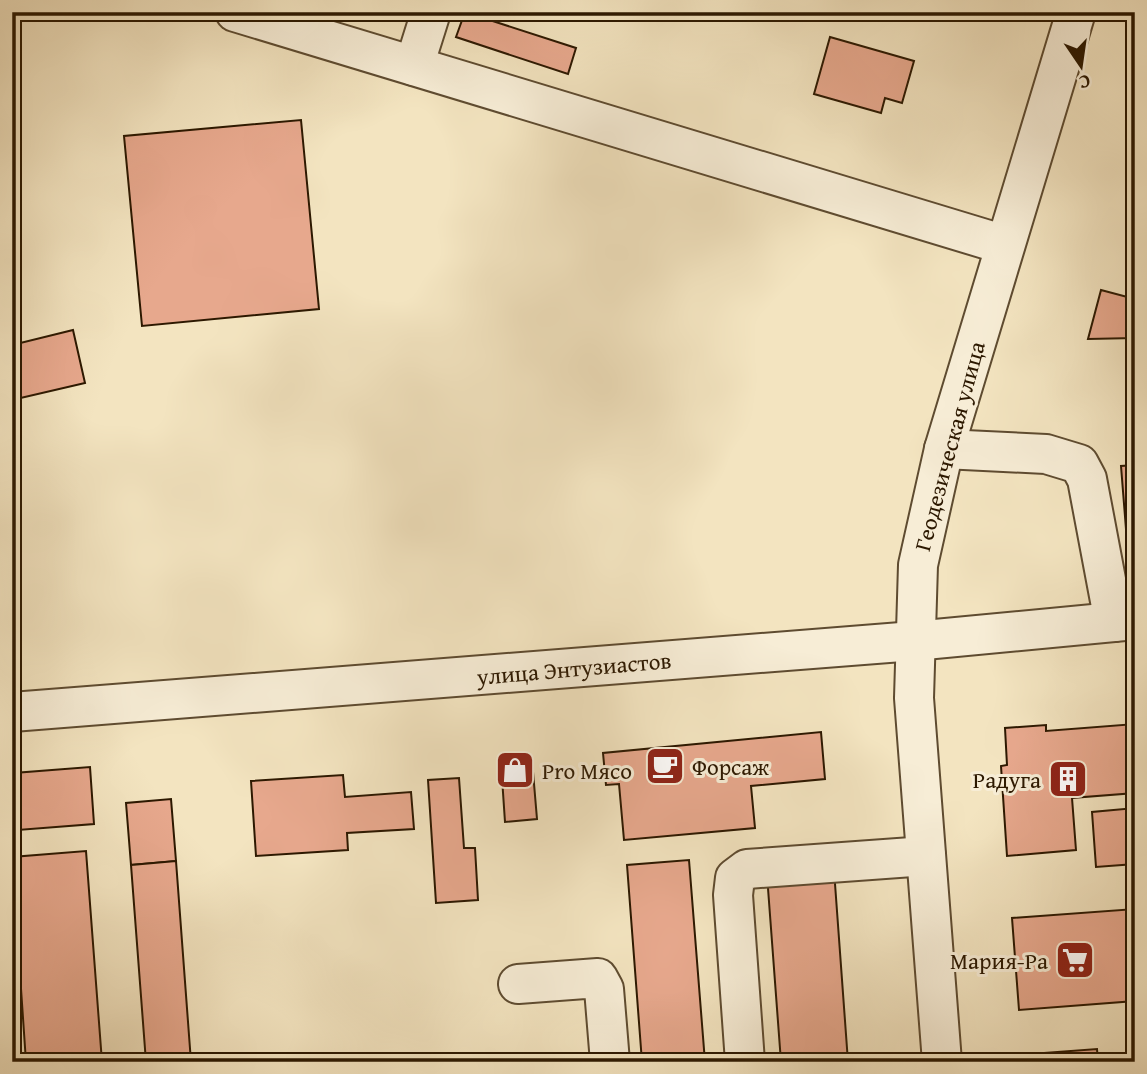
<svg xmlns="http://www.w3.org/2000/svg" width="1147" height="1074" viewBox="0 0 1147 1074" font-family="'Gentium Book Plus',serif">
<rect width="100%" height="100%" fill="#f3e4c0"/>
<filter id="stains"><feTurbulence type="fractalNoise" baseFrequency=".00286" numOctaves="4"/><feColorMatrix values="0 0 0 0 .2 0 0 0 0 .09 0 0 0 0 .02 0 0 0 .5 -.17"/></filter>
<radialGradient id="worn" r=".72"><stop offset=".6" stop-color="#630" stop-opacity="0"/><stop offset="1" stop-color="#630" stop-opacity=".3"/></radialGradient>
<g fill="#e7a88d" stroke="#2c1800" stroke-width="2">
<polygon points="465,12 576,48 568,74 456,37"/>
<polygon points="830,37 914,61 902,103 885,98 881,113 814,94"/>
<polygon points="301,120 319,309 142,326 124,136"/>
<polygon points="1135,252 1135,279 1127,276"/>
<polygon points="1101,290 1135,299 1135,338 1088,339"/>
<polygon points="73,330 85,383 12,400 12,345"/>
<polygon points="1135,465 1135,529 1126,529 1121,466"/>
<polygon points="1135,724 1135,793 1072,798 1076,850 1007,856 1001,766 1007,765 1005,728 1046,725 1046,731"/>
<polygon points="821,732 825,779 751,786 755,828 624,840 619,784 606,785 603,753"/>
<polygon points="532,760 537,819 505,822 501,763"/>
<polygon points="90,767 94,824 18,830 14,773"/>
<polygon points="343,775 345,797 411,792 414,829 347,833 348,850 256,856 251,781"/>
<polygon points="459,778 464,848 475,848 478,900 436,903 428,780"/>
<polygon points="171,799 176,861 131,865 126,803"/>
<polygon points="1135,808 1135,864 1096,867 1092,812"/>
<polygon points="86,851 102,1062 26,1062 12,857"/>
<polygon points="689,860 705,1062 642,1062 627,865"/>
<polygon points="176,861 191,1062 146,1062 131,865"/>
<polygon points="834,870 848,1062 781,1062 767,875"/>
<polygon points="1135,909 1135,1001 1019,1010 1012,918"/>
<polygon points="1097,1049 1098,1062 1019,1062 1018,1055"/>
</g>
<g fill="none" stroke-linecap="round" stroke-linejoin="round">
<g stroke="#5e4b30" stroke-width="42">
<g id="minor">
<polyline points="235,12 1005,245"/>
<polyline points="414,66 431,12"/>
<polyline points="944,449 1046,454 1079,464 1087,479 1114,622"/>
<polyline points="12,712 914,641 1135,620"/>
<polyline points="518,984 598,978 604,989 610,1062"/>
<polyline points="745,1062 733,895 735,878 747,869 926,856"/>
<polyline points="942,1062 914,698 918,565 944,449 1076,12"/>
</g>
</g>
<use href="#minor" stroke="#f7edd6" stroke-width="38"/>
</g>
<defs>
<g id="cafe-square" transform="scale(2.0125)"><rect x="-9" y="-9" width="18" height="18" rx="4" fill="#8f2418" stroke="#f7edd6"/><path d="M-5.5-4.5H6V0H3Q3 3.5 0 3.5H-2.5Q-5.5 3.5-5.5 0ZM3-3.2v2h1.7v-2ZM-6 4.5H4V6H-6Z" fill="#fff"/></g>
<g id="shop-square" transform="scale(2.0125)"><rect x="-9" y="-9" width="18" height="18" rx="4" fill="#8f2418" stroke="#f7edd6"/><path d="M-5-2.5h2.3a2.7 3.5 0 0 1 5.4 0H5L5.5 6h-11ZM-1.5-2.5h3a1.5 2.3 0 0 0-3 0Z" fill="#fff"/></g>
<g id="building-square" transform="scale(2.0125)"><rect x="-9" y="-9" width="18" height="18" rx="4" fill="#8f2418" stroke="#f7edd6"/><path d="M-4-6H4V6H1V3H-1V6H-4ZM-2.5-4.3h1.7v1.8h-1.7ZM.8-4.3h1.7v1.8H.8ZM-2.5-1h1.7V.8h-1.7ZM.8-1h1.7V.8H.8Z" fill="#fff"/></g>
<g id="supermarket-square" transform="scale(2.0125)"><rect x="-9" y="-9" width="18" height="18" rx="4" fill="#8f2418" stroke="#f7edd6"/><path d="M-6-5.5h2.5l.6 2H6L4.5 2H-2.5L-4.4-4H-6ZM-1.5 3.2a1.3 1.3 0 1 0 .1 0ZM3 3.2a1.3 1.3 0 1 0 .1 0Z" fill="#fff"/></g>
</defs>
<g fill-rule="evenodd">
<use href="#cafe-square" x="665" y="766"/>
<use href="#shop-square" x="515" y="770"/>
<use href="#building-square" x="1068" y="779"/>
<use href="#supermarket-square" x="1075" y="960"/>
</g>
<g text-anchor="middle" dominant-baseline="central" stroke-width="6" stroke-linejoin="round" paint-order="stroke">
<g font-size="23" fill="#2c1800" stroke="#f7edd6">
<text transform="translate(949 446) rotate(-75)">Геодезическая улица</text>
<text transform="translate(574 668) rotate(-5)">улица Энтузиастов</text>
</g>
<g font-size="23" fill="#2c1800" stroke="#f7edd6" text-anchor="start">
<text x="692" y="766">Форсаж</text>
<text x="542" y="770">Pro Мясо</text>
<text x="1041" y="779" text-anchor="end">Радуга</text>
<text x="1048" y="960" text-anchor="end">Мария-Ра</text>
</g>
</g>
<rect width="1147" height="1074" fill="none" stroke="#f3e4c0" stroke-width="42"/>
<rect x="14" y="14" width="1119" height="1046" fill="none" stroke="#2c1800" stroke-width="3.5"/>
<rect x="21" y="21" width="1105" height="1032" fill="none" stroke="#2c1800" stroke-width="2"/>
<g transform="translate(1081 66) rotate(167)" stroke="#f7edd6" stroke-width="5" paint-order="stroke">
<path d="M0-5L12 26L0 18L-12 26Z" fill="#2c1800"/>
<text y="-10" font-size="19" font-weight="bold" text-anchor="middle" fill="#2c1800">С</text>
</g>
<rect width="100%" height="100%" filter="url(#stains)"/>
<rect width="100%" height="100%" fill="url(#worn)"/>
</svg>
